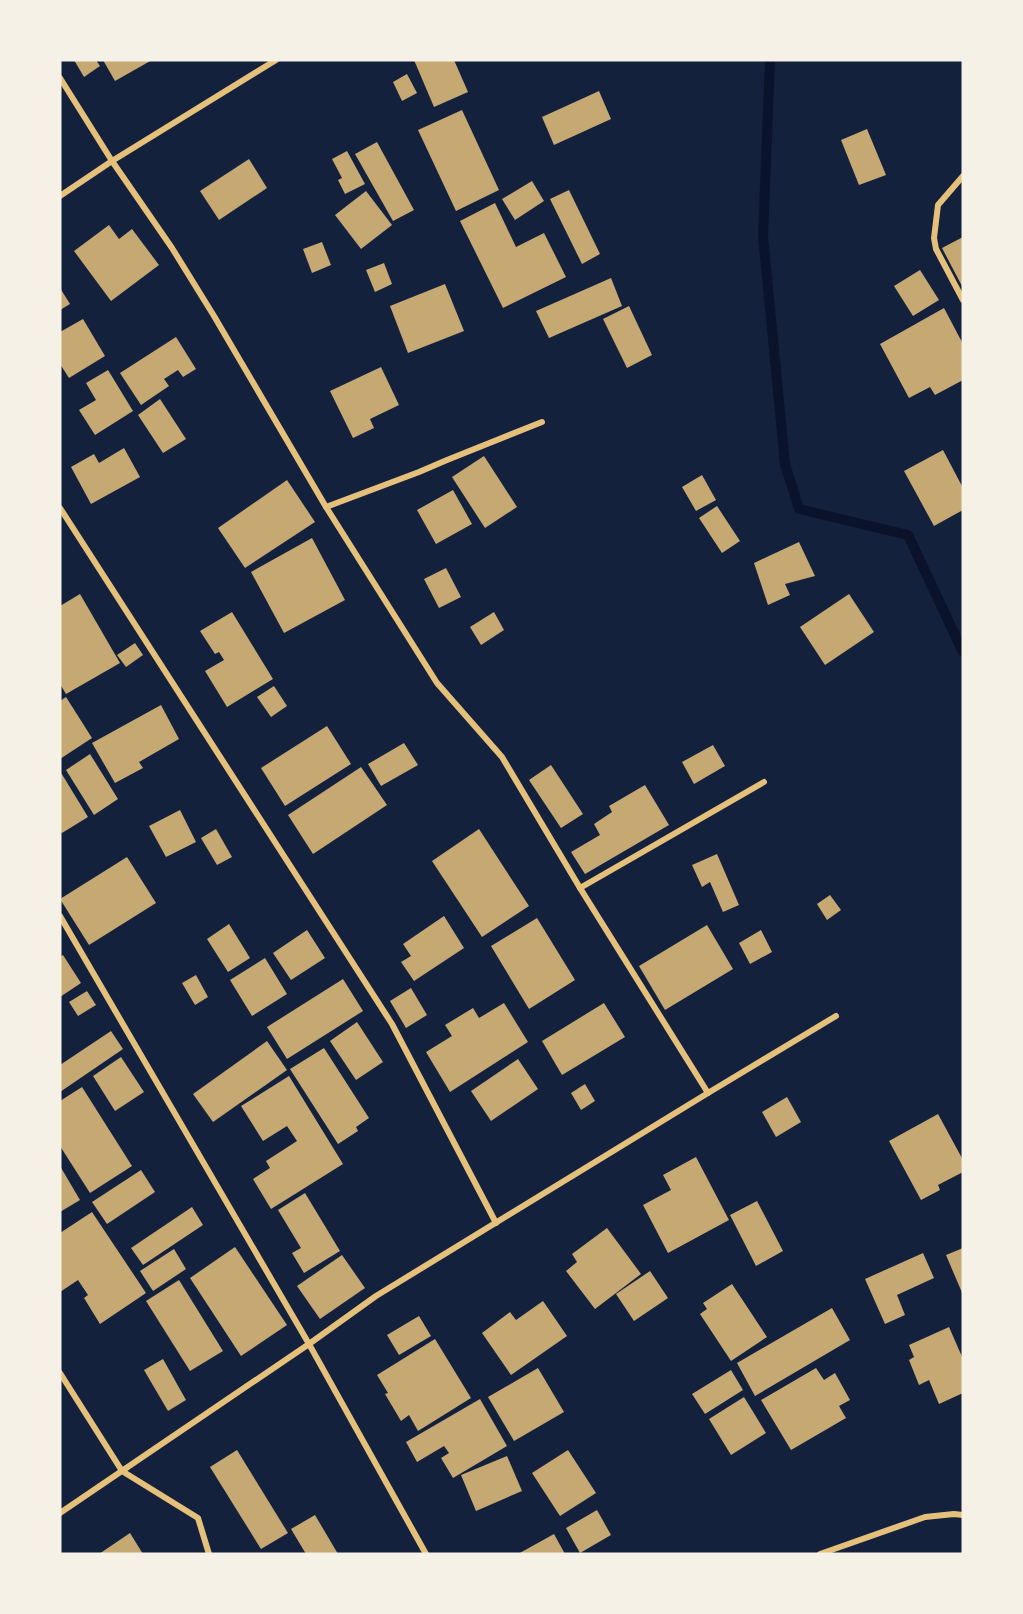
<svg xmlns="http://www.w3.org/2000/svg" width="1023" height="1614" viewBox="0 0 1023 1614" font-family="'Asap Condensed',sans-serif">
<rect width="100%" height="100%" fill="#14213d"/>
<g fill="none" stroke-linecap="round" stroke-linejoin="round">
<polyline stroke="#0b132b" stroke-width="10" points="770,60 763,236 785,464 799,509 908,535 963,652"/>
</g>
<g fill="#c6a872">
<polygon points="74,60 96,60 100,66 84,77"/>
<polygon points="103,60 152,60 115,81"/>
<polygon points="414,60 454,60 468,92 434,107"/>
<polygon points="407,74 417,93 402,101 393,82"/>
<polygon points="599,91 611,119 554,145 542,117"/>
<polygon points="462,110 499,190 456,211 418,130"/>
<polygon points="867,129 886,175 859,185 841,140"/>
<polygon points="377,142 414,210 393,221 355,154"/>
<polygon points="347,151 365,184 345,194 338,180 342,178 332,159"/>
<polygon points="249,159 267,188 219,220 200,191"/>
<polygon points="532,181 544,201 515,220 502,199"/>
<polygon points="569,190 600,254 582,264 550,199"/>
<polygon points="366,191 392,225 361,249 335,215"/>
<polygon points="495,203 516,247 544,233 566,277 503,308 460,221"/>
<polygon points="109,225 119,239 132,229 159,265 111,301 74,251"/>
<polygon points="963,237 963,288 942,248"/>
<polygon points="322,242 331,265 312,273 303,249"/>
<polygon points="384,263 392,284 375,292 366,270"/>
<polygon points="920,270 939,300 913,316 894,286"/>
<polygon points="611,278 622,306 549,338 536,311"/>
<polygon points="445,284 464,331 408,353 390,306"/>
<polygon points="60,288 70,304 60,310"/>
<polygon points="629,306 652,355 627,368 603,319"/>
<polygon points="944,308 963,344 963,380 935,395 930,387 909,398 880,344"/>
<polygon points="83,319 105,356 69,378 60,364 60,332"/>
<polygon points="176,337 196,369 183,377 178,370 164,379 169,386 141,405 120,373"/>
<polygon points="381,367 399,405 370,419 374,428 353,438 330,391"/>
<polygon points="108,370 133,411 95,435 79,410 96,400 86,383"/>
<polygon points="160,399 186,439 163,453 138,415"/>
<polygon points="124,448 140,477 91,504 71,467 94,454 99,463"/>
<polygon points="943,450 963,488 963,510 934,526 904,471"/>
<polygon points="484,456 517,507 485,528 452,477"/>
<polygon points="702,475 716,500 696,511 682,487"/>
<polygon points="287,480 315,522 245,568 218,528"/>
<polygon points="453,490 472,524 436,544 417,510"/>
<polygon points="717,506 740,541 722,553 699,518"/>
<polygon points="312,538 345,600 284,633 251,572"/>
<polygon points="799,542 815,576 785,584 790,595 768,605 754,563"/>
<polygon points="446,568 461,597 439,608 424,579"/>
<polygon points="80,594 120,663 66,694 60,684 60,606"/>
<polygon points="849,594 874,632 825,665 800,627"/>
<polygon points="232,612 273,679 227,707 205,671 224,660 219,652 215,654 200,631"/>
<polygon points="494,612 504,630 481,645 470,627"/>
<polygon points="135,643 143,655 126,667 117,655"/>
<polygon points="274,686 287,706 271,717 257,697"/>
<polygon points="66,697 92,738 60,759 60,701"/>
<polygon points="161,705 179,739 139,762 143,768 115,783 92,743"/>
<polygon points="327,726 351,764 285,806 261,768"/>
<polygon points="404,743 418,765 381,786 368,764"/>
<polygon points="713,745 725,766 694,784 682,762"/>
<polygon points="90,754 118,799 94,815 66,770"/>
<polygon points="551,765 583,814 561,828 529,780"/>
<polygon points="361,767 387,805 313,854 288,815"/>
<polygon points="60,771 88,817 62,833 60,831"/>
<polygon points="645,785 669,825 585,874 571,852 600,835 594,824 612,812 609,806"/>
<polygon points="180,810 196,842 166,857 149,826"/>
<polygon points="216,829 232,857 217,865 201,838"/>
<polygon points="479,829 529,906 482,937 432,861"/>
<polygon points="717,854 739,905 723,912 710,882 702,887 692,865"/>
<polygon points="127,857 156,903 89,945 60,899"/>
<polygon points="830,895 841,910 827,920 817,904"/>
<polygon points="444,916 464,948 414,981 401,962 411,956 403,944"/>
<polygon points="537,918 575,980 529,1009 491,946"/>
<polygon points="229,924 250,958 228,972 207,939"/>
<polygon points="707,925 733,969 665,1010 639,966"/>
<polygon points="307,930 325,958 291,980 273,953"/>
<polygon points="761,930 772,952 750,964 739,943"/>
<polygon points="63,955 81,983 60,997 60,957"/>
<polygon points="265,958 287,994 252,1016 230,980"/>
<polygon points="196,975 208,997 195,1005 182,983"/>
<polygon points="343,979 363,1011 287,1059 267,1027"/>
<polygon points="411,988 427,1015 406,1028 390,1001"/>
<polygon points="87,991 96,1005 78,1016 69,1002"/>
<polygon points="504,1003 528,1042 450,1092 426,1052 452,1036 445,1025 473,1008 479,1018"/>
<polygon points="604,1003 625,1037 562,1075 542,1041"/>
<polygon points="357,1022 383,1062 356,1080 330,1041"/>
<polygon points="111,1031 123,1049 60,1092 60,1065"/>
<polygon points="267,1041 287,1070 213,1122 193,1094"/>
<polygon points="324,1048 369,1118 356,1127 358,1131 338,1144 290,1069"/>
<polygon points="121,1057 144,1092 115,1111 93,1076"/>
<polygon points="518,1059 538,1089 491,1121 471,1091"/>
<polygon points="289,1076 343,1164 271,1209 253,1179 270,1168 266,1161 297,1141 287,1126 263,1141 241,1106"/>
<polygon points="585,1084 595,1101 581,1110 571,1093"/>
<polygon points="82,1087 132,1166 90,1193 60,1146 60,1101"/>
<polygon points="787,1097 801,1122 776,1137 762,1112"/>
<polygon points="938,1114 963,1160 963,1172 938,1185 940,1190 921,1200 889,1141"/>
<polygon points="696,1157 729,1220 668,1253 643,1205 671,1190 663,1175"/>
<polygon points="60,1166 80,1200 60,1212"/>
<polygon points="141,1170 155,1192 107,1224 92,1202"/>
<polygon points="305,1193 340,1251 304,1273 292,1253 301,1248 278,1210"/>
<polygon points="757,1201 783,1251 756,1266 730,1215"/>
<polygon points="192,1207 203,1225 143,1265 131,1248"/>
<polygon points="92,1212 146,1293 100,1324 84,1298 88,1295 78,1280 60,1292 60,1233"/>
<polygon points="607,1228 641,1274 595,1309 566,1271 577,1262 572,1254"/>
<polygon points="235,1247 287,1325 241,1356 190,1278"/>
<polygon points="963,1248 963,1295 946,1255"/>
<polygon points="174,1249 186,1269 153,1291 140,1271"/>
<polygon points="923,1253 934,1278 897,1295 905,1315 885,1324 865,1279"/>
<polygon points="342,1255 365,1288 320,1319 297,1286"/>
<polygon points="650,1271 668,1298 634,1321 616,1294"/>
<polygon points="179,1280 223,1351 190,1371 146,1301"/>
<polygon points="732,1284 767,1337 731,1361 700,1314 707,1309 703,1303"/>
<polygon points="543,1301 567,1336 511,1375 482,1333 510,1312 516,1320"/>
<polygon points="832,1308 850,1340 755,1396 737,1363"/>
<polygon points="419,1316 431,1336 399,1355 387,1335"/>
<polygon points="949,1327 963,1359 963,1393 939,1404 929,1380 919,1385 909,1360 914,1357 909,1345"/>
<polygon points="435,1339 471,1398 418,1431 409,1415 401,1421 385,1394 388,1393 377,1375"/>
<polygon points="163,1359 186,1400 168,1411 144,1370"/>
<polygon points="538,1368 564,1412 514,1441 488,1397"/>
<polygon points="816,1368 824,1380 835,1373 850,1400 839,1406 846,1418 791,1450 761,1400"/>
<polygon points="731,1370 743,1390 705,1414 692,1394"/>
<polygon points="744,1397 766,1433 731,1455 709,1419"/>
<polygon points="480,1399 507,1446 453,1478 441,1458 449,1453 444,1446 417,1462 406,1442"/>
<polygon points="237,1450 288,1533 261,1549 210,1467"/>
<polygon points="568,1450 596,1493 560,1516 532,1473"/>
<polygon points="507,1456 522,1491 476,1511 461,1475"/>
<polygon points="597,1510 611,1535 580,1553 566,1528"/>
<polygon points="315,1515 338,1554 306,1554 291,1529"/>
<polygon points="130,1533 143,1554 99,1554"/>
<polygon points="554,1534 565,1554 518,1554"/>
</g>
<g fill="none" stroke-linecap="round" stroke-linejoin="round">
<g stroke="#e5c07b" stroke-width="6">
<polyline points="60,78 112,161 172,248 214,316 326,507 437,683 502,757 580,888 708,1093"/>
<polyline points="963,176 938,205 934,238 936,249 963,300"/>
<polyline points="60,196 112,161 276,60"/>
<polyline points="326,507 419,472 447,460 542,422"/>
<polyline points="60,508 392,1024 496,1223"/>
<polyline points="580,888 764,782"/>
<polyline points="60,916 309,1344 426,1554"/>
<polyline points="60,1373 122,1471 198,1518 209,1554"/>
<polyline points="60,1513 309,1344 376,1296 708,1093 836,1016"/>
<polyline points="820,1554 925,1517 954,1514 963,1515"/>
</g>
</g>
<rect width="1023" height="1614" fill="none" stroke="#f6f1e7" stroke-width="123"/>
</svg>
